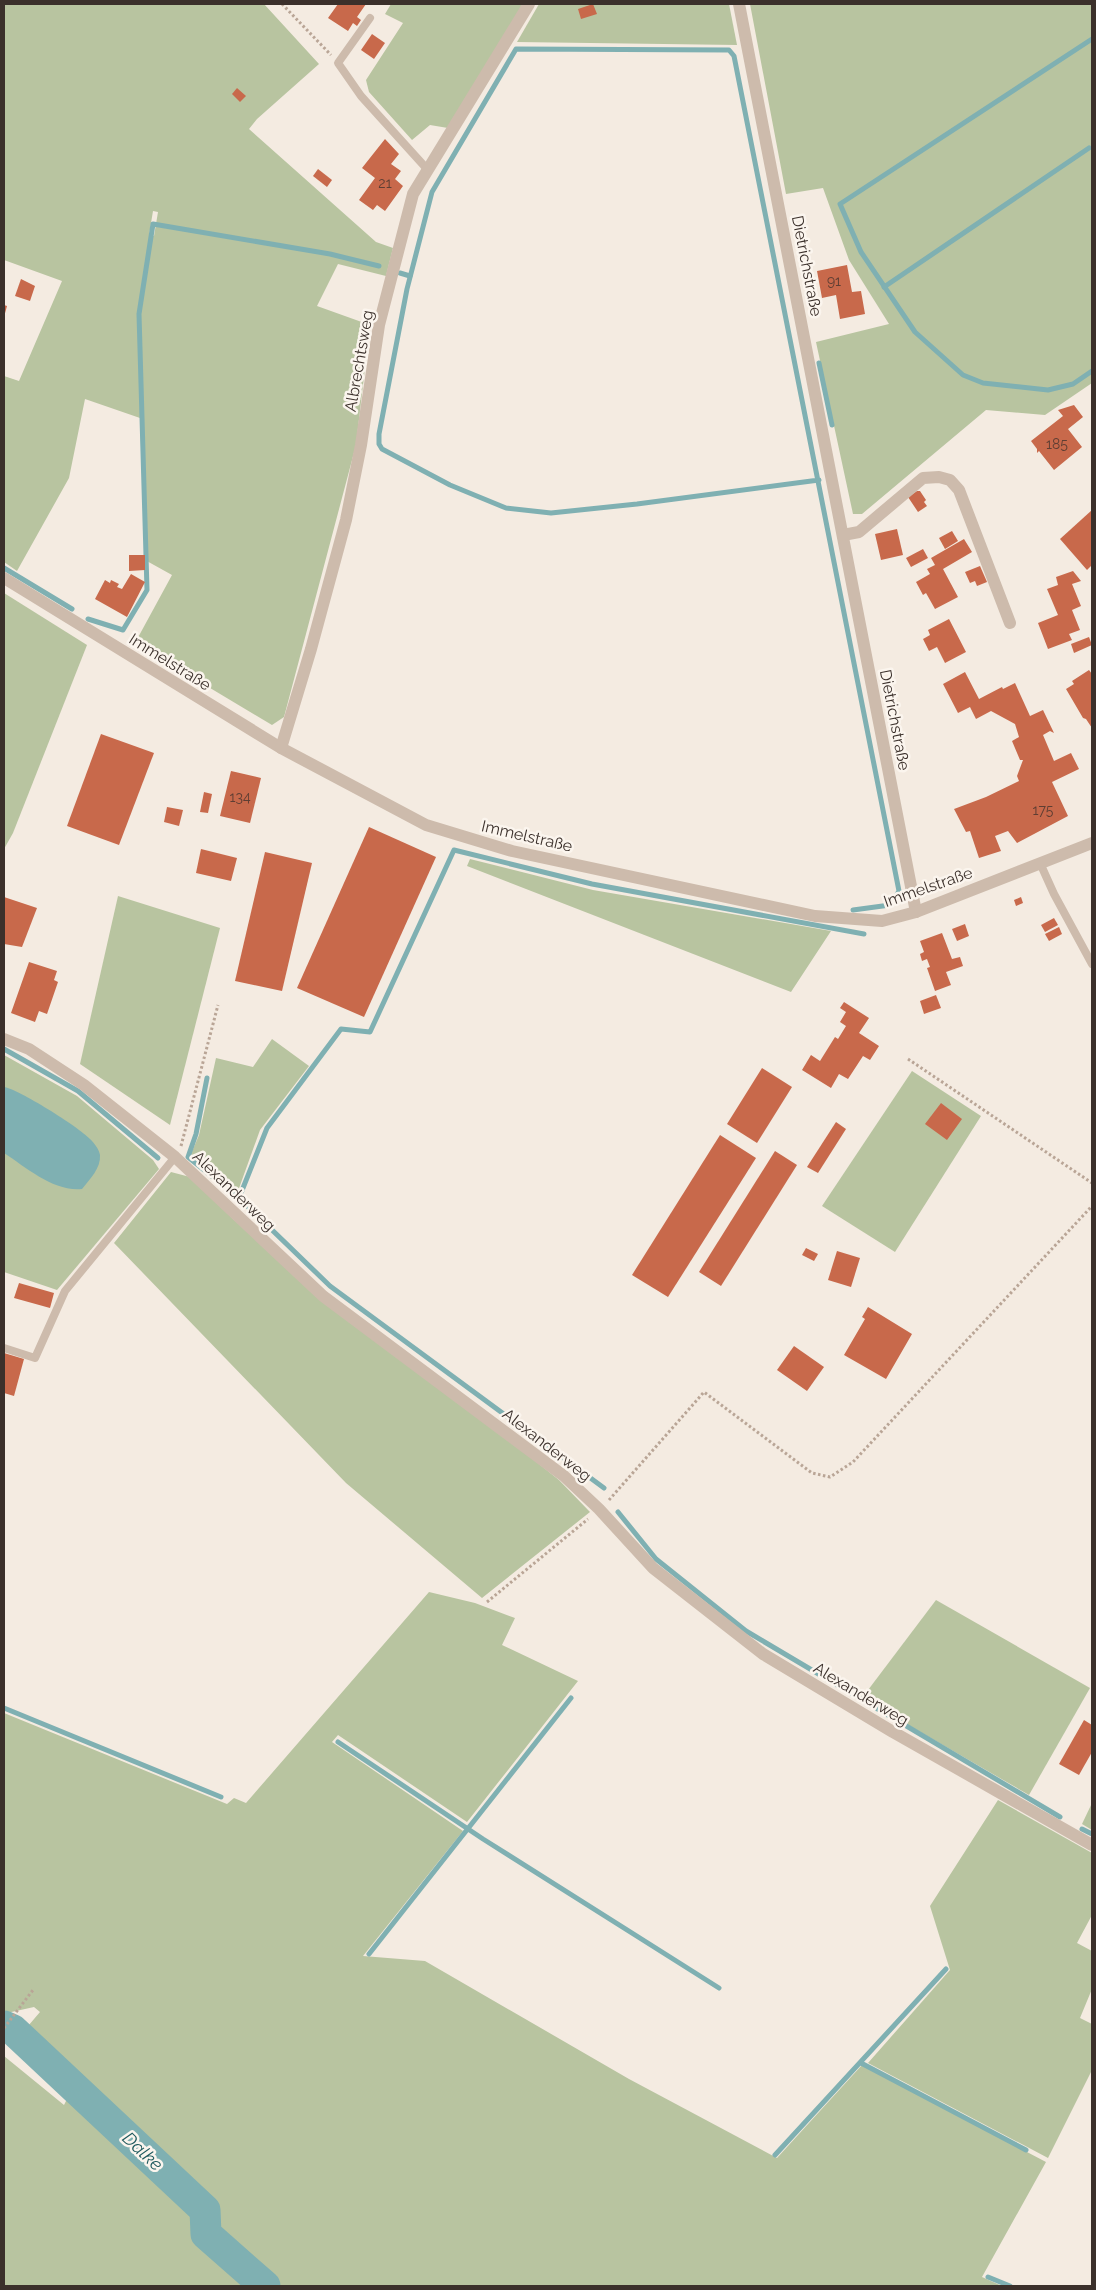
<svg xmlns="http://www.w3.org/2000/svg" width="1096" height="2290" viewBox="0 0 1096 2290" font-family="Raleway,sans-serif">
<rect width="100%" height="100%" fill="#f4ebe1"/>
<g fill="#b8c4a0" fill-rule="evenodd">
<path d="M4,4h260l55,60 -62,55 -8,10 127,113 17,6 -7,28 -48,-12 -21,42 53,19 -14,120 -72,272 -12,8 -137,-82 37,-68 -27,-15 -5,-142 -55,-19 -16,79 -52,93 -13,-9v-186l15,5 43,-100 -58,-21zM153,211l5,1 -4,24 -5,-1z"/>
<polygon points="391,4 523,4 448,128 430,125 412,140 369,92 366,80 403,23 385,14"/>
<polygon points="539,4 729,4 737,45 517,42"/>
<polygon points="750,4 1092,4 1092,383 1045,415 986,410 862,514 853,514 816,342 889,324 849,260 823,188 786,194"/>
<polygon points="4,593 87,645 13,833 4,849"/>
<polygon points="470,859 593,890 831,931 791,992 467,866"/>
<polygon points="118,896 220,928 170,1125 80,1064"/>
<polygon points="272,1039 309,1066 260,1130 238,1191 191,1154 199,1135 216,1058 253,1067"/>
<polygon points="4,1055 77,1096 153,1160 159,1169 57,1290 4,1272"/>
<polygon points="912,1071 981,1116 895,1252 822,1206"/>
<polygon points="171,1172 190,1177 234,1220 559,1480 590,1512 482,1598 346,1483 114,1243"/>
<polygon points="429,1592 475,1603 515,1618 502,1645 578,1681 467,1822 338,1735 332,1742 463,1831 363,1956 425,1961 629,2079 777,2158 862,2065 1046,2162 982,2277 1002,2286 4,2286 4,2056 64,2105 69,2095 11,2046 40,2012 34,2007 7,2013 4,2016 4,1713 227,1804 234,1798 246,1803"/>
<polygon points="936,1600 1090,1688 1029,1795 862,1698"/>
<polygon points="998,1800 1092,1853 1092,1915 1077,1943 1092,1951 1092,1989 1080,2018 1092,2024 1092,2070 1048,2158 868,2063 950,1970 930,1906"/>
<polygon points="1092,1803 1092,1830 1082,1824"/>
</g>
<path fill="#7fb0b2" d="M4,1087c14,2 75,40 86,52 4,4 9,10 10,16 1,13 -10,24 -18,34 -28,3 -55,-21 -78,-36z"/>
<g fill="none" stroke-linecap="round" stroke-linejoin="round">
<g stroke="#7fb0b2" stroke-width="5">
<polyline points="1092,39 840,204 861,252 915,332 963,375 983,383 1048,390 1073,384 1092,371"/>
<polyline points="400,273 410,276"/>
<polyline points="884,287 1089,148"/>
<polyline points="819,363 832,425"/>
<polyline points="819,480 637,504 551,513 506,508 450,485 382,449 379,444 379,434 407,289 432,192 516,49 729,50 734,56 899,891 890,905 853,910"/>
<polyline points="4,568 72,609"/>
<polyline points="88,619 123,630 147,590 139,314 153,224 330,254 379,266"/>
<polyline points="4,1049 78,1091 158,1158"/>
<polyline points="207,1078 196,1134 188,1157 239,1198 330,1286 604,1488"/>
<polyline points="239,1198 267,1128 341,1029 370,1032 454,850 592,884 864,934"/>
<polyline points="618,1512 656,1559 746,1631 1060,1817"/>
<polyline points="4,1708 221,1797"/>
<polyline points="338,1742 483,1839 719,1988"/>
<polyline points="1082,1829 1092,1834"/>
<polyline points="369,1954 571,1698"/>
<polyline points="861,2063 1026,2150"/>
<polyline points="775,2155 946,1969"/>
<polyline points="988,2277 1010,2286"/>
</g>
<polyline stroke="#7fb0b2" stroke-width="31" points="4,2026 13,2030 205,2210 206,2234 265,2286"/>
</g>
<g fill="#c8694b">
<polygon points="338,4 366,4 357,17 361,20 357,26 353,23 348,31 328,18"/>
<polygon points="593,4 597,14 581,19 578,9"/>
<polygon points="372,34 385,43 374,59 361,50"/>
<polygon points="237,88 246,96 240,102 232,94"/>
<polygon points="385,139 399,154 391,164 401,171 395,179 403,186 385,211 377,205 373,210 359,200 375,178 362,168"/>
<polygon points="318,169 332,180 327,187 313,176"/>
<polygon points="847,265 852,292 861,291 865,314 840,319 836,295 822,298 817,271"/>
<polygon points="21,279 35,286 30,301 15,296"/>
<polygon points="4,305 7,306 4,317"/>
<polygon points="1074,405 1083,417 1068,429 1082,447 1054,470 1039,451 1037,453 1037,449 1031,441 1063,416 1058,410"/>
<polygon points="917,491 920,491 926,500 924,502 927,506 918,512 908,497"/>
<polygon points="1092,510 1092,565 1087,570 1060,539"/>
<polygon points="897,529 903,555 881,560 875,534"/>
<polygon points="952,531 958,541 945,549 939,538"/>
<polygon points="964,539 972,552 943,569 958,597 935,609 926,593 923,595 916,582 930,574 927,569 935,565 931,558"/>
<polygon points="923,549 928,558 911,567 906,558"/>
<polygon points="129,555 145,555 145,570 129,571"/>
<polygon points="980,566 987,582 977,586 975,581 970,583 965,572"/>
<polygon points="1073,571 1081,581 1072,584 1081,606 1072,610 1080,630 1069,634 1072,640 1048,649 1038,623 1058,615 1047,589 1058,585 1056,577"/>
<polygon points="131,574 145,582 127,617 95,599 105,580 110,583 111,580 119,584 117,587 122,589"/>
<polygon points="949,619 966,652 945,663 937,647 929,651 923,639 930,635 928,630"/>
<polygon points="1089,637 1092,645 1074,653 1071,644"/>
<polygon points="1089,670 1092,674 1092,728 1086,719 1083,718 1066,689 1074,684 1072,681"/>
<polygon points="965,672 979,699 1002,687 1003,689 1015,683 1030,716 1043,710 1054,733 1050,731 1043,735 1054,761 1071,753 1079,769 1052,782 1068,816 1017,843 1008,831 995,836 1001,851 979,858 970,831 966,832 954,809 986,797 1019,781 1017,776 1023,760 1020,760 1012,741 1019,737 1015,724 991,711 976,719 970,707 958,713 943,684"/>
<polygon points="101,734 154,753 119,845 67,826"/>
<polygon points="231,771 261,778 250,823 220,816"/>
<polygon points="204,792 212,794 208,813 200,812"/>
<polygon points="167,807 183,810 179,826 164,822"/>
<polygon points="369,827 436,857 364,1017 297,988"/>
<polygon points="201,849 237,858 231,881 196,873"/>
<polygon points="265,852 312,863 282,991 235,981"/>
<polygon points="4,897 37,908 22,947 4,944"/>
<polygon points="1021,897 1023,903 1016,906 1014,900"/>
<polygon points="1054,918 1058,925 1045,932 1041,925"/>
<polygon points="965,924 969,936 957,941 952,929"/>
<polygon points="1059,927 1062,934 1049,941 1045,934"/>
<polygon points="942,933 952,959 960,957 963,966 946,972 951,985 935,991 927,968 930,967 927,959 922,961 920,954 924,952 920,941"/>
<polygon points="29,962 57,971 54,980 58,982 47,1014 39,1011 35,1022 11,1013"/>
<polygon points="936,995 941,1008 924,1014 920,1001"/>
<polygon points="844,1002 869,1018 859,1033 879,1046 870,1060 863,1056 848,1079 839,1074 831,1088 802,1070 811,1055 820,1061 835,1037 838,1039 846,1026 840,1022 846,1012 840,1008"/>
<polygon points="762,1068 792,1087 757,1143 727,1124"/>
<polygon points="941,1103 962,1119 947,1140 925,1124"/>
<polygon points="836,1122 846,1129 818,1173 807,1167"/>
<polygon points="720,1135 756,1158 668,1297 632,1275"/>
<polygon points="775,1151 797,1165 721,1286 699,1272"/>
<polygon points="806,1248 818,1254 814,1261 802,1255"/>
<polygon points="837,1251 860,1258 851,1287 828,1280"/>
<polygon points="19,1283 54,1293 50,1308 14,1298"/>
<polygon points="868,1307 912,1334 886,1379 844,1355 865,1319 862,1317"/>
<polygon points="794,1346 824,1367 807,1391 777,1370"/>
<polygon points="4,1353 24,1359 14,1396 4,1393"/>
<polygon points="1084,1720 1092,1725 1092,1752 1079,1775 1059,1764"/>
</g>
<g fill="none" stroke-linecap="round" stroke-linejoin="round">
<g stroke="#b9a596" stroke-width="3" stroke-dasharray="2.5 2.5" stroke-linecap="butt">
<polyline points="282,4 331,55"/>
<polyline points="908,1059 1092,1183"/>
<polyline points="181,1146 218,1005"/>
<polyline points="609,1500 704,1392 812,1473 830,1477 853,1462 1092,1206"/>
<polyline points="487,1602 588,1519"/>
<polyline points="4,2028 33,1990"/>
</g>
<g stroke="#cdbbac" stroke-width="8">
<polyline points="370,18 338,63 361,96 427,169"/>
<polyline points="1040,863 1054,894 1092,964"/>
<polyline points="4,1348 35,1358 65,1291 175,1157"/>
</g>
<g stroke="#cdbbac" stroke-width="12">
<polyline points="739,4 916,912"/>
<polyline points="843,535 859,532 923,478 939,477 950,480 959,490 1010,623"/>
<polyline points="4,578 281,748 426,825 512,851 815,916 882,921 916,912 1092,843"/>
<polyline points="281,748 311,649 346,520 361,445 379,325 413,194 529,4"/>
<polyline points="4,1039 29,1049 84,1085 175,1157 323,1296 564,1476 599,1509 653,1568 763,1654 893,1732 1092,1845"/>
</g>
</g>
<g text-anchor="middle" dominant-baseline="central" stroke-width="5" stroke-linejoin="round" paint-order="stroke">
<g font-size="14" fill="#5e3e33">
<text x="385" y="183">21</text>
<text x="834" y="281">91</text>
<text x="1057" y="444">185</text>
<text x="240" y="797">134</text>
<text x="1043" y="810">175</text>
</g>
<g font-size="16" fill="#3b302b" stroke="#fbf5ee">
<text transform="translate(807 266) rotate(79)">Dietrichstraße</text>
<text transform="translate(359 361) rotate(-80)">Albrechtsweg</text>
<text transform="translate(170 662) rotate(32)">Immelstraße</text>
<text transform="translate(895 720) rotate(79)">Dietrichstraße</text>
<text transform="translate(527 836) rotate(13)">Immelstraße</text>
<text transform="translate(928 887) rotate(-19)">Immelstraße</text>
<text transform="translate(234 1191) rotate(44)">Alexanderweg</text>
<text transform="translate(547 1445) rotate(38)">Alexanderweg</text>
<text transform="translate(861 1694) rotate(31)">Alexanderweg</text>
</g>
<g font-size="18" font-style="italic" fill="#1f5a5e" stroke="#fbf5ee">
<text transform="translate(143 2151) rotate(43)">Dalke</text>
</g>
</g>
<rect width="1096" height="2290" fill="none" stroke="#3b302b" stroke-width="10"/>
</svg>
